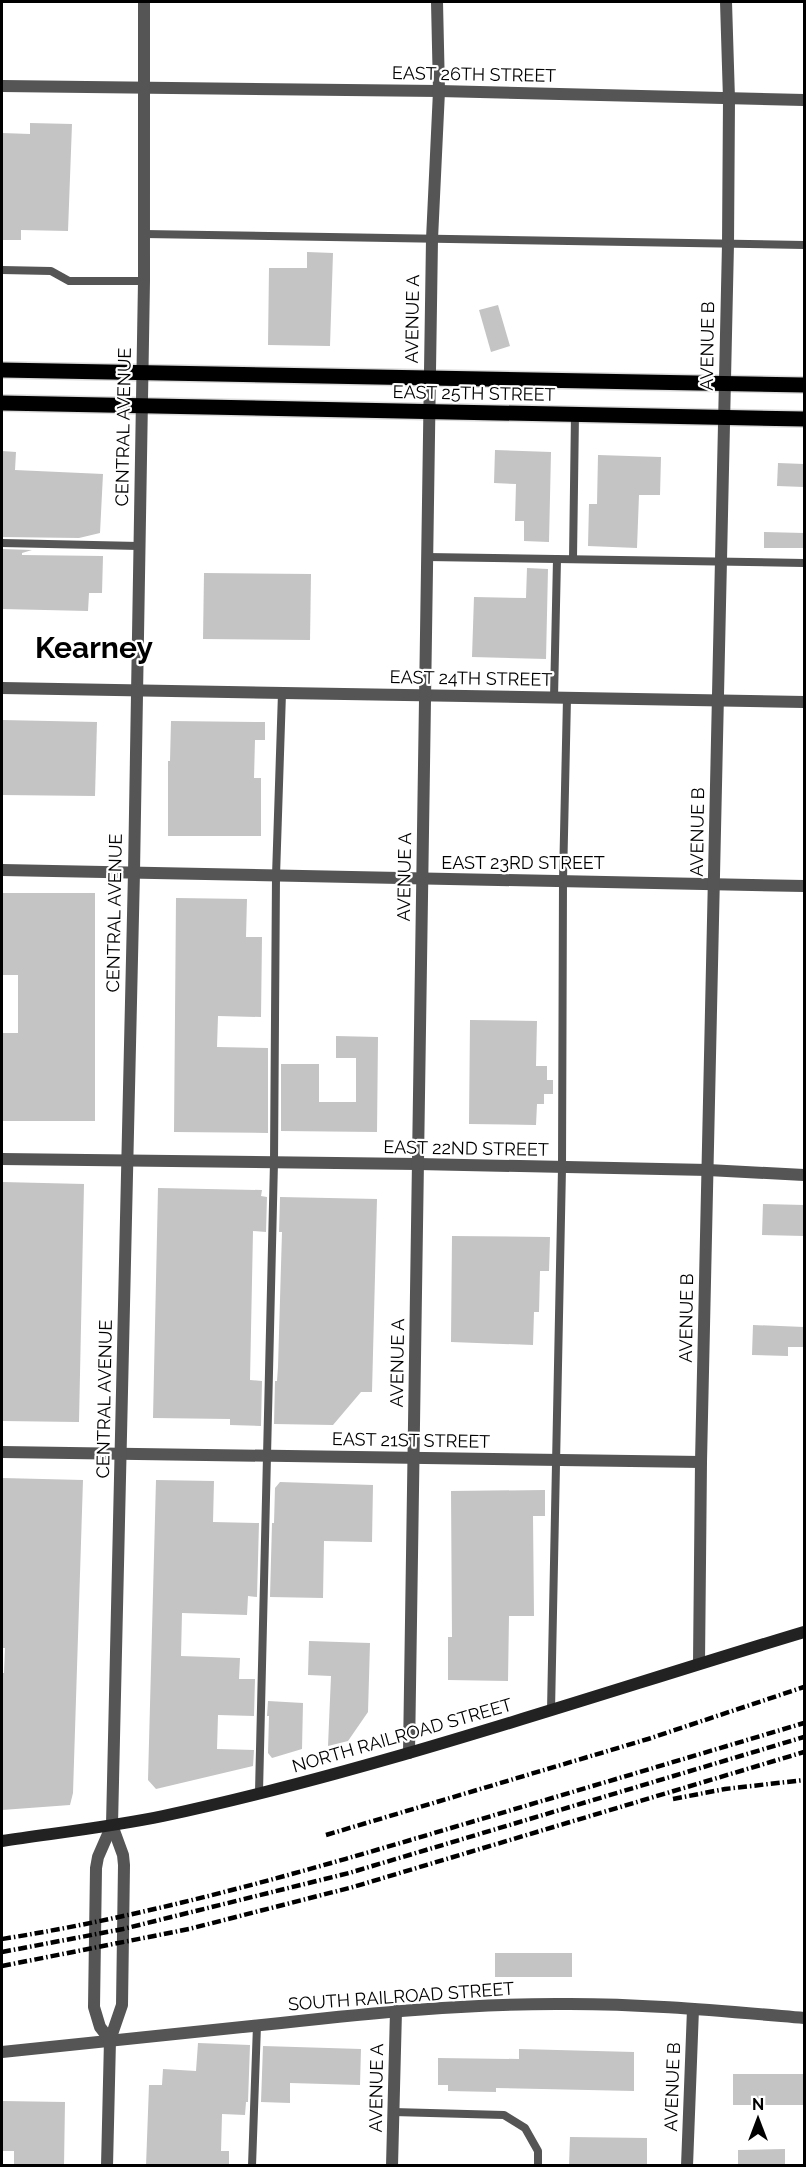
<svg xmlns="http://www.w3.org/2000/svg" width="806" height="2167" viewBox="0 0 806 2167" font-family="Raleway,sans-serif">
<rect width="100%" height="100%" fill="#fff"/>
<g fill="#c4c4c4">
<polygon points="30,123 72,124 68,231 21,230 21,240 2,240 2,133 30,134"/>
<polygon points="307,252 333,253 330,346 268,345 269,268 307,268"/>
<polygon points="498,305 510,346 491,352 479,310"/>
<polygon points="495,450 551,452 549,542 524,541 524,521 515,521 516,484 494,483"/>
<polygon points="2,451 16,452 15,470 103,474 100,533 79,538 2,537"/>
<polygon points="598,455 661,457 660,495 639,495 637,548 588,546 589,504 597,504"/>
<polygon points="778,463 804,464 804,487 777,486"/>
<polygon points="764,532 804,533 804,548 764,548"/>
<polygon points="2,549 32,550 22,553 22,555 103,556 102,593 89,593 88,611 2,609"/>
<polygon points="527,568 548,569 546,659 472,657 474,597 526,598"/>
<polygon points="204,573 311,574 310,640 203,639"/>
<polygon points="2,720 97,722 95,796 2,795"/>
<polygon points="171,721 265,722 265,740 255,740 254,778 261,778 261,836 168,836 168,761 170,761"/>
<polygon points="2,893 95,893 95,1121 2,1121 2,1033 18,1033 18,975 2,975"/>
<polygon points="176,898 247,899 246,937 262,937 261,1017 218,1016 217,1047 268,1048 268,1133 174,1132"/>
<polygon points="470,1020 537,1021 536,1066 547,1066 547,1080 553,1080 553,1094 544,1094 544,1104 537,1104 536,1125 469,1124"/>
<polygon points="336,1036 378,1037 377,1132 281,1131 281,1064 319,1064 319,1102 356,1102 356,1058 336,1058"/>
<polygon points="2,1182 84,1184 79,1422 2,1421"/>
<polygon points="158,1188 262,1190 261,1196 267,1197 266,1232 253,1231 250,1380 262,1381 261,1426 230,1425 230,1419 153,1418"/>
<polygon points="280,1197 377,1199 372,1392 361,1392 333,1425 274,1424 275,1381 277,1381 278,1367 282,1232 279,1232"/>
<polygon points="763,1204 804,1205 804,1236 762,1235"/>
<polygon points="452,1236 550,1237 549,1271 540,1271 539,1312 534,1312 533,1345 451,1342"/>
<polygon points="753,1325 804,1327 804,1347 788,1347 788,1356 752,1355"/>
<polygon points="2,1478 83,1480 73,1793 70,1805 2,1810 2,1673 4,1673 5,1648 2,1648"/>
<polygon points="156,1480 214,1481 213,1522 259,1523 257,1597 248,1596 247,1615 182,1613 181,1656 240,1658 239,1679 255,1679 254,1716 218,1715 217,1749 254,1750 253,1766 156,1789 148,1780"/>
<polygon points="280,1482 373,1485 372,1542 324,1541 323,1598 270,1597 272,1523 274,1523 275,1488"/>
<polygon points="545,1490 545,1516 533,1516 534,1616 509,1616 508,1681 448,1680 448,1637 452,1637 451,1491"/>
<polygon points="309,1641 370,1643 368,1712 348,1741 328,1746 331,1676 308,1675"/>
<polygon points="268,1701 303,1703 302,1749 272,1758 268,1753 269,1716 267,1716"/>
<rect x="495" y="1953" width="77" height="24"/>
<polygon points="198,2043 250,2045 248,2102 246,2102 245,2115 222,2114 221,2151 229,2151 229,2166 146,2166 149,2085 162,2085 163,2069 196,2071"/>
<polygon points="263,2046 361,2049 360,2085 290,2083 290,2103 261,2102"/>
<polygon points="519,2049 634,2052 634,2091 496,2088 496,2092 448,2091 448,2085 438,2085 438,2058 519,2059"/>
<rect x="733" y="2074" width="71" height="31"/>
<polygon points="2,2101 65,2102 64,2166 14,2166 14,2151 2,2151"/>
<polygon points="570,2137 647,2138 647,2166 569,2166"/>
<polygon points="785,2149 785,2166 738,2166 738,2150"/>
</g>
<g fill="none" stroke-linecap="round" stroke-linejoin="round">
<g stroke="#dbdbdb" stroke-width="18">
<g id="primary">
<polyline points="2,370 804,385"/>
<polyline points="2,403 804,419"/>
</g>
</g>
<g stroke="#555" stroke-width="8">
<polyline points="144,234 804,245"/>
<polyline points="2,270 51,271 69,281 144,281"/>
<polyline points="2,543 139,546"/>
<polyline points="427,557 804,563"/>
<polyline points="573,559 575,414"/>
<polyline points="554,698 557,559"/>
<polyline points="551,1711 562,1168 563,880 567,698"/>
<polyline points="259,1792 274,1162 276,876 282,693"/>
<polyline points="393,2112 504,2115 525,2128 538,2151 538,2166"/>
<polyline points="252,2166 257,2025"/>
</g>
<g stroke="#555" stroke-width="12">
<polyline points="2,86 439,91 804,100"/>
<polyline points="2,688 804,702"/>
<polyline points="2,870 804,886"/>
<polyline points="2,1159 418,1164 708,1170 804,1175"/>
<polyline points="2,1452 701,1462"/>
<polyline points="699,1663 701,1462 728,244 729,99 726,2"/>
<polyline points="409,1753 432,239 439,91 437,2"/>
<path d="M2,2052c93,-10 186,-20 279,-29 91,-10 183,-19 275,-19 83,-1 166,7 248,14"/>
<polyline points="392,2166 396,2011"/>
<polyline points="687,2166 693,2009"/>
</g>
<g stroke="#555" stroke-width="12">
<polyline points="110,2040 100,2027 94,2007 96,1868 98,1857 112,1825"/>
<polyline points="107,2166 110,2040 122,2005 124,1865 123,1855 112,1825 134,872 144,281 144,2"/>
</g>
<path stroke="#222" stroke-width="12" d="M2,1841c53,-8 108,-14 161,-25 218,-47 428,-120 641,-184"/>
<use href="#primary" stroke="#000" stroke-width="15"/>
<g stroke="#000" stroke-width="4.5" stroke-dasharray="9 3 1.5 3" stroke-linecap="butt">
<polyline points="673,1799 725,1789 804,1780"/>
<polyline points="326,1835 648,1739 804,1687"/>
<path d="M2,1939c152,-24 301,-67 449,-111 118,-35 236,-70 353,-105"/>
<polyline points="2,1952 123,1929 349,1873 804,1737"/>
<polyline points="2,1966 189,1929 353,1887 804,1752"/>
</g>
</g>
<g text-anchor="middle" dominant-baseline="central" stroke-width="4.5" stroke-linejoin="round" paint-order="stroke">
<g font-size="18" fill="#000" stroke="#fff">
<text transform="translate(474 74) rotate(1)">EAST 26TH STREET</text>
<text transform="translate(412 319) rotate(-89)">AVENUE A</text>
<text transform="translate(707 346) rotate(-89)">AVENUE B</text>
<text transform="translate(474 393) rotate(1)">EAST 25TH STREET</text>
<text transform="translate(123 427) rotate(-89)">CENTRAL AVENUE</text>
<text transform="translate(471 678) rotate(1)">EAST 24TH STREET</text>
<text transform="translate(697 832) rotate(-89)">AVENUE B</text>
<text x="523" y="862">EAST 23RD STREET</text>
<text transform="translate(404 877) rotate(-89)">AVENUE A</text>
<text transform="translate(114 913) rotate(-89)">CENTRAL AVENUE</text>
<text transform="translate(466 1148) rotate(1)">EAST 22ND STREET</text>
<text transform="translate(686 1318) rotate(-89)">AVENUE B</text>
<text transform="translate(397 1363) rotate(-89)">AVENUE A</text>
<text transform="translate(104 1399) rotate(-89)">CENTRAL AVENUE</text>
<text transform="translate(411 1440) rotate(1)">EAST 21ST STREET</text>
<text transform="translate(402 1735) rotate(-16)">NORTH RAILROAD STREET</text>
<text transform="translate(401 1996) rotate(-4)">SOUTH RAILROAD STREET</text>
<text transform="translate(672 2087) rotate(-88)">AVENUE B</text>
<text transform="translate(376 2088) rotate(-89)">AVENUE A</text>
</g>
<g font-size="30" font-weight="bold" fill="#000" stroke="#fff">
<text x="94" y="647">Kearney</text>
</g>
</g>
<rect width="806" height="2167" fill="none" stroke="#000000" stroke-width="6"/>
<g transform="translate(758 2119)" stroke="#ffffff" stroke-width="4.5" paint-order="stroke">
<path d="M0-4.5L10 22L0 15L-10 22Z" fill="#000000"/>
<text y="-9" font-size="16" font-weight="bold" text-anchor="middle" fill="#000000">N</text>
</g>
</svg>
